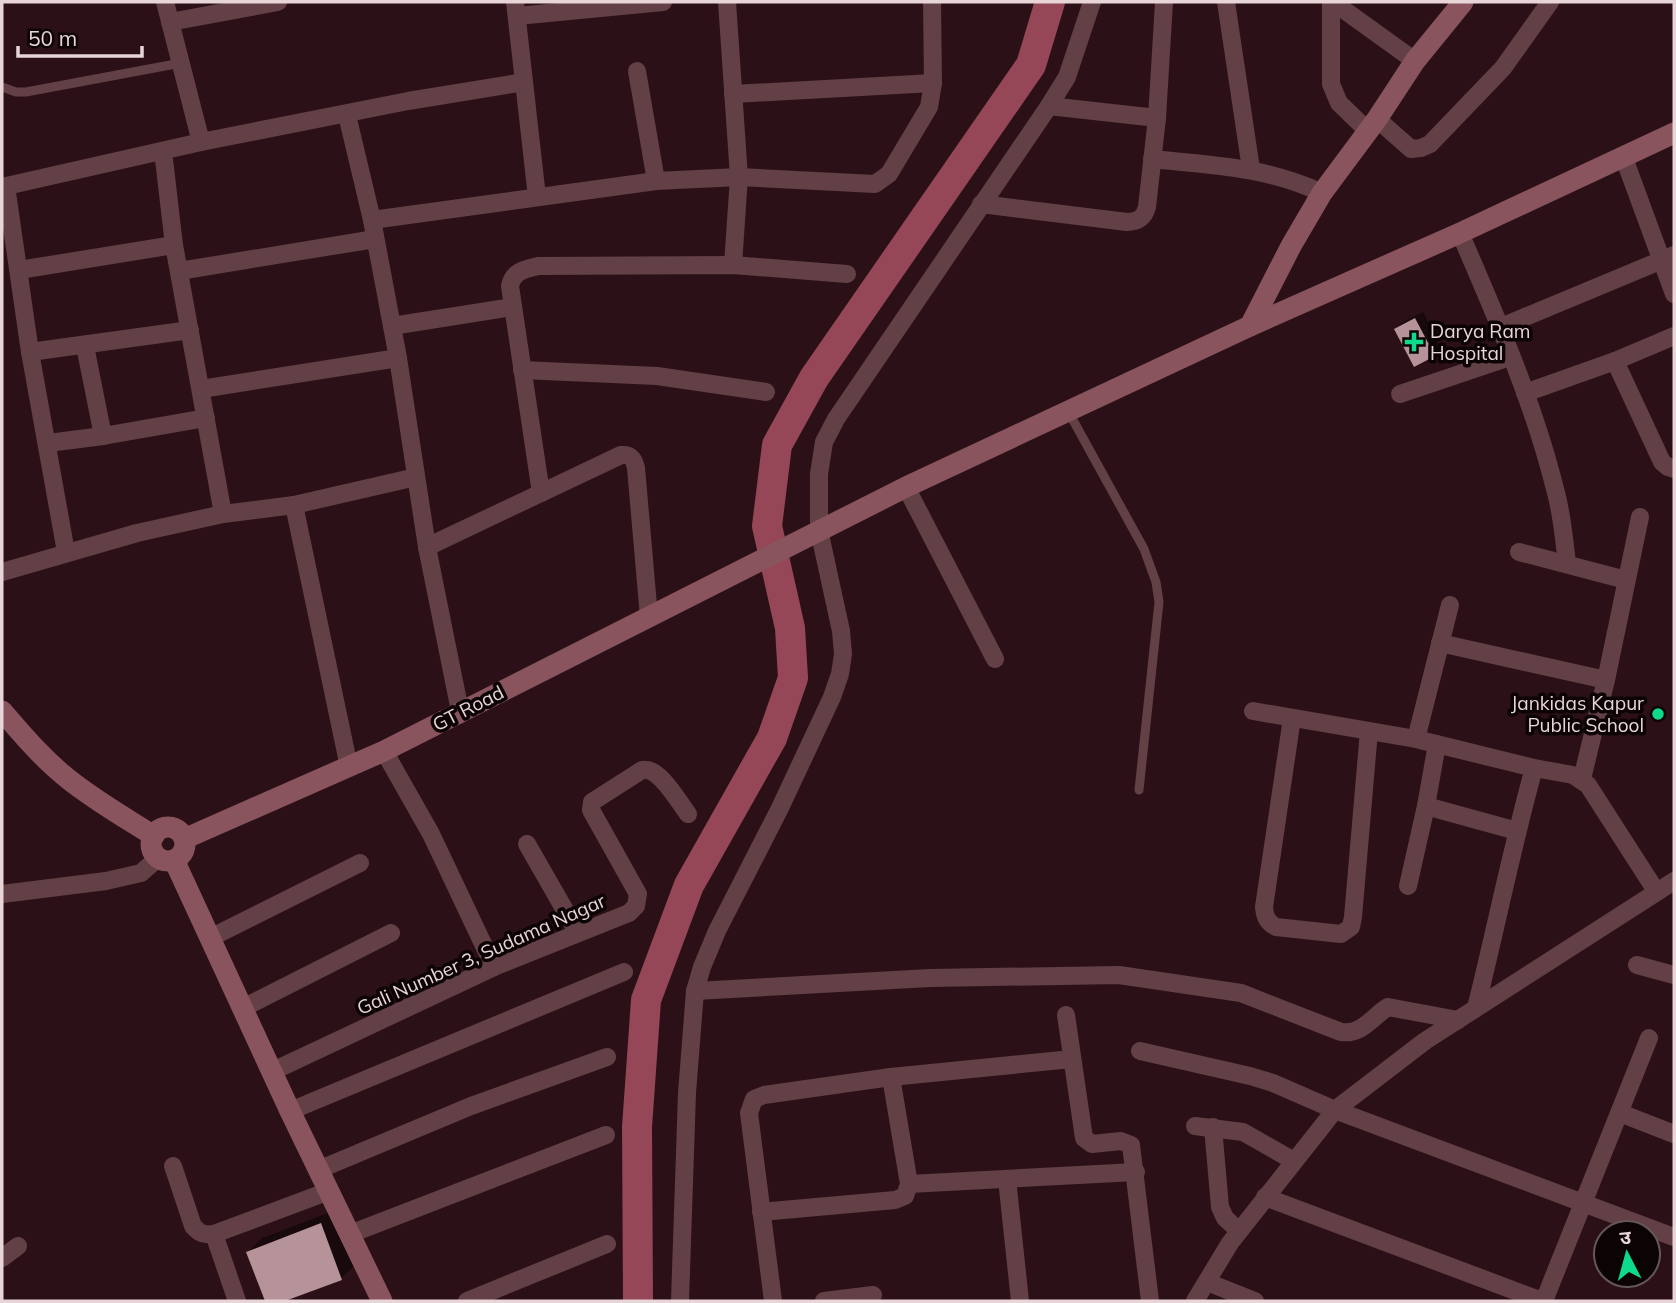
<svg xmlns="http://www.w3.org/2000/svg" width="1676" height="1303" viewBox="0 0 1676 1303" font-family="Mulish,'Noto Sans Devanagari',sans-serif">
<rect width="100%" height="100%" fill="#2b1117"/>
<g fill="#0007">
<polygon points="1423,312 1441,348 1434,355 1396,329 1403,322"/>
<polygon points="336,1210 356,1264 341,1278 280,1301 266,1301 248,1252 262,1238"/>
</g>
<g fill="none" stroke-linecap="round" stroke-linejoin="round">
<polyline stroke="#954657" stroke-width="30" points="638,1301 637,1127 646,1000 689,885 772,738 793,678 790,628 767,526 777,445 814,378 1031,65 1050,2"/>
</g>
<g fill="#b69398">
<polygon points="1415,318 1435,356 1414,367 1394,329"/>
<polygon points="321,1223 342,1280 285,1301 265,1301 246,1252"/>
</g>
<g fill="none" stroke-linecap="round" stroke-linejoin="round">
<g stroke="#624046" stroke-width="9">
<polyline points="2,87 16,92 26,92 181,63"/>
<polyline points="1068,411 1144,549 1156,582 1159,602 1139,790"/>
</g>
<g stroke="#624046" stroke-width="18">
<polyline points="165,2 201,142"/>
<polyline points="515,2 537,197"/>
<polyline points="727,2 739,177 733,265"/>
<polyline points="1226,2 1251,169"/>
<polyline points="1331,2 1331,84 1339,103 1368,131"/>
<polyline points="1333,2 1415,61"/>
<polyline points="517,16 663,2"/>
<polyline points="170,22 278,2"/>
<polyline points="637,71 656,181"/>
<polyline points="733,94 933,83"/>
<polyline points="1049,106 1157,118"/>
<polyline points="347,115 372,220 398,358 427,547 460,711"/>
<polyline points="1377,119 1411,149 1421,148 1430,144 1503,68 1550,2"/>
<polyline points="163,151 174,245 223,514"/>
<polyline points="1624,158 1674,294"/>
<path d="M1152,159c60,6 115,8 170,34"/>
<polyline points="6,186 30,352 66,552"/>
<polyline points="2,187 201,142 408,101 524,82"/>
<path d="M981,204l146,18c11,0 17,-4 20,-15l10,-89 7,-116"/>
<polyline points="372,220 656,181 739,177 875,184 889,174 929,107 933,83 932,2"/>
<path d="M1460,233c36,83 73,168 95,256 7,24 9,50 12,74"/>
<polyline points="19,270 174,245"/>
<polyline points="179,271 375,239"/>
<polyline points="392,326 513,307"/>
<polyline points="1501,327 1674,255"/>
<polyline points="85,346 103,436"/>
<polyline points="30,352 190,330"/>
<polyline points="1615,361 1662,462 1668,467 1674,469"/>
<polyline points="522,370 657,376 766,392"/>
<polyline points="201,389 398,358"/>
<polyline points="1525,393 1615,361 1674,336"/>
<polyline points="1400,394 1510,357"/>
<polyline points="48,443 103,436 206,418"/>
<polyline points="906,487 995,659"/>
<path d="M541,493l-31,-207c3,-15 15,-17 28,-20l195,-1 114,9"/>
<polyline points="294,505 349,767"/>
<path d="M427,547l194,-92c10,-1 13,4 15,13l13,149"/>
<polyline points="1519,552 1626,580"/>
<polyline points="2,572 137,533 223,514 294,505 416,477"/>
<polyline points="1440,643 1606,680"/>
<polyline points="1253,711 1416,739 1534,768 1573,775 1588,785 1656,891"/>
<path d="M1292,718l-28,189c1,10 3,15 12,20l65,7 10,-7 2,-10 16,-186"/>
<polyline points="1416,739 1450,605"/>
<polyline points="384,751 431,834 494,967"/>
<polyline points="1582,779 1606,680 1640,517"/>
<polyline points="1426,806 1517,831"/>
<polyline points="527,844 578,933"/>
<polyline points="1408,886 1426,806 1437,744"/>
<polyline points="2,894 106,881 141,873 158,858"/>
<polyline points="210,938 360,863"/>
<polyline points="1637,965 1674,975"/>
<path d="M695,991l235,-13 189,-3 122,18 100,39c21,3 31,-15 47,-25l70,13"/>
<polyline points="243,1008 391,933"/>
<path d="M1476,1008c20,-80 36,-161 58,-240"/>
<polyline points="1066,1015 1084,1138 1092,1144 1121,1141 1131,1145 1150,1301"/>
<polyline points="1140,1051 1250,1076 1273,1083 1335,1110 1674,1237"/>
<path d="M273,1071l221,-104 135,-54 7,-7 2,-12 -47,-84 1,-8 50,-32c17,-4 36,31 46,44"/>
<polyline points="290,1111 624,972"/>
<polyline points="1620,1113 1674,1134"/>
<polyline points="1195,1126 1243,1132 1294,1161"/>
<polyline points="1213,1127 1220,1207 1225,1218 1239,1231"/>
<path d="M173,1166l20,60c7,8 11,9 21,8l115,-43"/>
<polyline points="318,1170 471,1106 607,1057"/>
<polyline points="1007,1179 1020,1301"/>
<polyline points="909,1184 1136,1172"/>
<polyline points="1265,1197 1542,1301"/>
<polyline points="761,1212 895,1200 905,1196 909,1184 891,1077"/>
<polyline points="214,1234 237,1301"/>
<polyline points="350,1234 606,1135"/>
<polyline points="2,1258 18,1246"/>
<polyline points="1207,1282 1255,1301"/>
<polyline points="467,1301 607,1244"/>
<polyline points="680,1301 687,1093 695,991 702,967 717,931 780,808 832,697 840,674 843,654 841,631 819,530 819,474 824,442 836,419 1049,106 1067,77 1092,2"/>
<polyline points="773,1301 749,1113 754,1099 764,1095 891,1077 1072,1059"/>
<polyline points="824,1301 873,1295"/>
<polyline points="1195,1301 1230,1243 1335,1110 1425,1041 1674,881"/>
<polyline points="1544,1301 1649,1038"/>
</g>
<g stroke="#8a545e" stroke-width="21">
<polyline points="1250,326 1291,246 1322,193 1377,119 1415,61 1463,2"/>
<path d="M2,711c20,23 40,47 65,67 27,22 57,39 87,58"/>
<circle cx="168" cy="844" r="17"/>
<polyline points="184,839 384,751 906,487 1250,326 1460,233 1674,133"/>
<polyline points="174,860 290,1111 382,1301"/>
</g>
</g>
<g fill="#0fd98a" stroke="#0c0305" stroke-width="2.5">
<path d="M1410.5 331.5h7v7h7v7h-7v7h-7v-7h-7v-7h7z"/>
<circle cx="1658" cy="714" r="7"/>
</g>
<g text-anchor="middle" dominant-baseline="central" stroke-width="7" stroke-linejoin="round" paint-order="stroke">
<g font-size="19" fill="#e8d5d8" stroke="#0c0305" text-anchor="start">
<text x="1430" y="331">Darya Ram<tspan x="1430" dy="22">Hospital</tspan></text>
<text x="1644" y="703" text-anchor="end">Jankidas Kapur<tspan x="1644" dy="22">Public School</tspan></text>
</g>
<g font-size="19" fill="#e8d5d8" stroke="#0c0305">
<text transform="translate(468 708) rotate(-27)">GT Road</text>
<text transform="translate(481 954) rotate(-24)">Gali Number 3, Sudama Nagar</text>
</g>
</g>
<rect width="1676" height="1303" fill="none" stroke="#e8d5d8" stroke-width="7"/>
<g transform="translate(1627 1254) rotate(354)"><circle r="33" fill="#0c0305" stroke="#645759" stroke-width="2"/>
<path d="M0-5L12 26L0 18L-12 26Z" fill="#0fd98a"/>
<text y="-10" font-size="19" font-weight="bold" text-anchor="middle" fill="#e8d5d8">उ</text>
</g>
<path d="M18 46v10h124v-10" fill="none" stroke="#e8d5d8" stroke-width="3.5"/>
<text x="28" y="46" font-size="21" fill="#e8d5d8" stroke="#0c0305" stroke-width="5" paint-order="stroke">50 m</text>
</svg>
